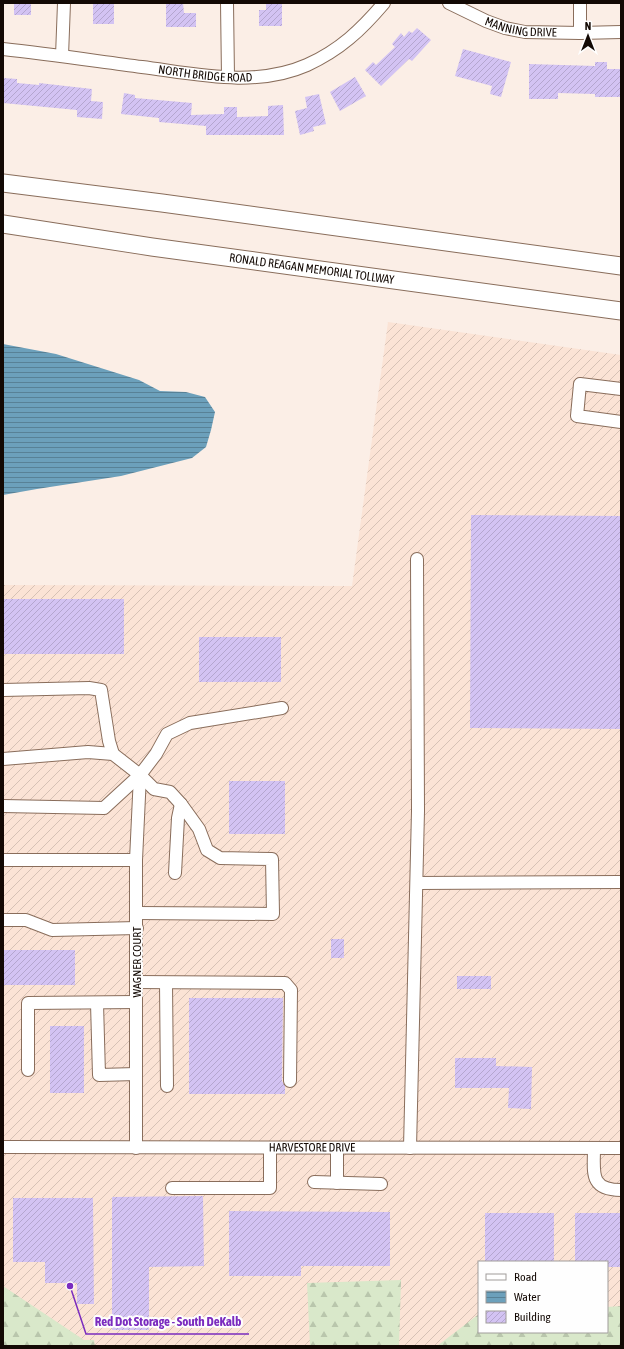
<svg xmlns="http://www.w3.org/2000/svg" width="624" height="1349" viewBox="0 0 624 1349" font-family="'Asap Condensed',sans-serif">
<defs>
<pattern id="industrial-furrows" width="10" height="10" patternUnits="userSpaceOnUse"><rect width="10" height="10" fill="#fbe3d5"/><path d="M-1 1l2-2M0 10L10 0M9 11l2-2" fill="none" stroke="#d6c1b5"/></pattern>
<pattern id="forest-firs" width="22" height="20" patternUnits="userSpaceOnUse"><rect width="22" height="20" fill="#d9e8ca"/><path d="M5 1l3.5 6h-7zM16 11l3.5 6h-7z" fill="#b9c6ac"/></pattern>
<pattern id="water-rules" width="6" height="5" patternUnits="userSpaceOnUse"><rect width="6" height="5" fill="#6ca0bb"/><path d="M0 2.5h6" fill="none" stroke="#588196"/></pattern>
<pattern id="building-hatch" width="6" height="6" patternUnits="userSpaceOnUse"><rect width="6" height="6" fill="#d3c3f3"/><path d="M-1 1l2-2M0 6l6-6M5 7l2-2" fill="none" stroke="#b4a6cf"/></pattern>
</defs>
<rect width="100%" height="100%" fill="#fbeee6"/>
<path fill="url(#industrial-furrows)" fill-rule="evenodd" d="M388,322l233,33v991h-618v-761l349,1zM479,1262h128v70h-128z"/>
<g fill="url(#forest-firs)">
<polygon points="401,1280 399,1346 310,1346 307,1283"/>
<polygon points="3,1286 84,1340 94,1340 95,1346 3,1346"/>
<polygon points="621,1306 621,1346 437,1346 479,1314 479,1332 607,1332 607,1307"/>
</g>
<polygon fill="url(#water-rules)" points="3,344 56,354 139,380 160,391 186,392 205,397 215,412 211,430 206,447 192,458 121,476 37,489 3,495"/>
<g fill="url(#building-hatch)">
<rect x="14" y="3" width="17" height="12"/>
<rect x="93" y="3" width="21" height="21"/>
<polygon points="166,3 183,3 184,13 196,13 196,27 166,27"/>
<polygon points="266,3 282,3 282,26 259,26 259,10 266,10"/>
<polygon points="417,28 431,40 412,61 409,59 381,86 365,70 373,62 376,65 395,47 392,44 401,33 404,37 409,31 412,33"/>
<polygon points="463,49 511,62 501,97 490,94 492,86 455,76"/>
<polygon points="595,62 607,62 607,69 621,69 621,97 595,97 595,94 558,93 558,99 529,99 529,64 595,66"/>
<polygon points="355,77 366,96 340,111 330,92"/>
<polygon points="3,78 17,79 17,83 39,85 39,83 92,89 91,101 103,102 102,119 77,117 77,110 3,103"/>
<polygon points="124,93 135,95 135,98 192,103 191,115 224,114 224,107 237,107 237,117 268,116 268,106 283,105 284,135 206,135 206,126 159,122 159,118 121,114"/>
<polygon points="319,94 326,124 313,127 314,131 300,135 295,111 307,108 305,97"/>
<polygon points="471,515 621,516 621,729 470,728"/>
<rect x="3" y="599" width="121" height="55"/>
<rect x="199" y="637" width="82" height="45"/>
<rect x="229" y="781" width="56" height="53"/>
<rect x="331" y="939" width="13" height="19"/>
<rect x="3" y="950" width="72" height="35"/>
<rect x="457" y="976" width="34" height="13"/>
<polygon points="189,998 283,998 282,1081 285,1086 285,1094 189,1094"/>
<rect x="50" y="1026" width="34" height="67"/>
<polygon points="455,1058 496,1058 496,1066 532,1067 531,1109 508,1108 509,1088 455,1088"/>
<polygon points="203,1196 204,1266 149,1267 149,1330 112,1330 112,1197"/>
<polygon points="13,1198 93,1198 94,1304 77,1304 77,1283 45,1283 45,1262 13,1262"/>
<polygon points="229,1211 390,1212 390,1266 301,1266 301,1276 229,1276"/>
<rect x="485" y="1213" width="69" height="49"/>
<polygon points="575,1213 621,1213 621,1267 607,1267 607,1262 575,1262"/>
</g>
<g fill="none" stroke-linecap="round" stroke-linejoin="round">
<g stroke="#896d5b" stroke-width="14">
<g id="minor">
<polyline points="227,3 228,77"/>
<path id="s1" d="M449,3l37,18 19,7 20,4 55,1 41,-1"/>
<polyline points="580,33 580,3"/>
<path id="s2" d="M3,49c46,5 93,12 139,18 54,7 113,21 165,-2 33,-15 54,-35 77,-62"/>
<polyline points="62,56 64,3"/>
<polyline points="621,389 580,384 577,416 621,422"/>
<polyline points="3,690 89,688 101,690 109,741 113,754"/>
<polyline points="3,759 88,752 113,754 140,775 154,789 170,792 181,804 199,829 207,850 220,858 272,859 273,914 137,913"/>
<polyline points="3,806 104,808 140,775 156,754 167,734 190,723 282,708"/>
<polyline points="3,860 136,860"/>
<polyline points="175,873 178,818 181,804"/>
<polyline points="417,883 621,882"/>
<polyline points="3,920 26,920 52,930 137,928"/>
<polyline points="136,982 285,983 291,990 290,1081"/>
<polyline points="166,983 167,1086"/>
<polyline points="97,1003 99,1075 136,1074"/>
<polyline points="28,1070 28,1003 136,1002"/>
<path id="s3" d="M3,1147l618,1"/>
<polyline points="136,1148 136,860 140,775"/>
<polyline points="337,1148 337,1183"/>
<polyline points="410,1148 418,811 417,559"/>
<path d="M594,1148c0,24 -5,42 27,42"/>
<polyline points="314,1182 381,1184"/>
<polyline points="172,1188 270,1188 270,1148"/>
</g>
</g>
<g stroke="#896d5b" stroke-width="19">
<g id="highway">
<polyline points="3,183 162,203 621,266"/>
<path id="s4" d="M3,224l149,23 469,64"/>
</g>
</g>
<use href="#minor" stroke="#fff" stroke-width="12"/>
<use href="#highway" stroke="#fff" stroke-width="17"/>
</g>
<g text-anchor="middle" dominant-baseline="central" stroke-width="4" stroke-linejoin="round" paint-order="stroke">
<g font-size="12" fill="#130904" stroke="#fefefe">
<text stroke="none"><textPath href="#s1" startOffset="77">MANNING DRIVE</textPath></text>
<text stroke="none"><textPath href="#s2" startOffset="204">NORTH BRIDGE ROAD</textPath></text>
<text stroke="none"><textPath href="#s4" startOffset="312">RONALD REAGAN MEMORIAL TOLLWAY</textPath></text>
<text transform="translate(137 962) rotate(-90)">WAGNER COURT</text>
<text stroke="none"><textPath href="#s3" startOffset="309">HARVESTORE DRIVE</textPath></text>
</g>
</g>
<path fill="none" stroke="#7b2cbf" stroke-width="1.5" d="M70 1286L86 1334H249"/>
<circle fill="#7b2cbf" stroke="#fefefe" stroke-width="1.5" cx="70" cy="1286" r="4"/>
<g font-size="13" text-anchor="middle" font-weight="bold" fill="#7b2cbf" stroke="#fefefe" stroke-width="4" stroke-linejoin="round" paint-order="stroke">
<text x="168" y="1326">Red Dot Storage - South DeKalb</text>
</g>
<rect width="624" height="1349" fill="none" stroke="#130904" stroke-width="8"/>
<rect x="478" y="1261" width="130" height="72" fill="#fefefe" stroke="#a09c9a"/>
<rect x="486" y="1274" width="20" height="6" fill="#ffffff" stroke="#a09c9a"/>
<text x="514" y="1281" font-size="12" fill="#130904">Road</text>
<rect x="486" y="1291" width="20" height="12" fill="url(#water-rules)" stroke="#a09c9a"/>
<text x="514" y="1301" font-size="12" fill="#130904">Water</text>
<rect x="486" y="1311" width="20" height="12" fill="url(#building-hatch)" stroke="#a09c9a"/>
<text x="514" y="1321" font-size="12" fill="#130904">Building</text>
<g transform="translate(588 36)" stroke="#fefefe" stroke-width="3" paint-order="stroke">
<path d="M0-3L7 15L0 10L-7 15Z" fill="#130904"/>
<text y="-6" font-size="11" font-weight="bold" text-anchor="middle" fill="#130904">N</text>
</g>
</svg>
